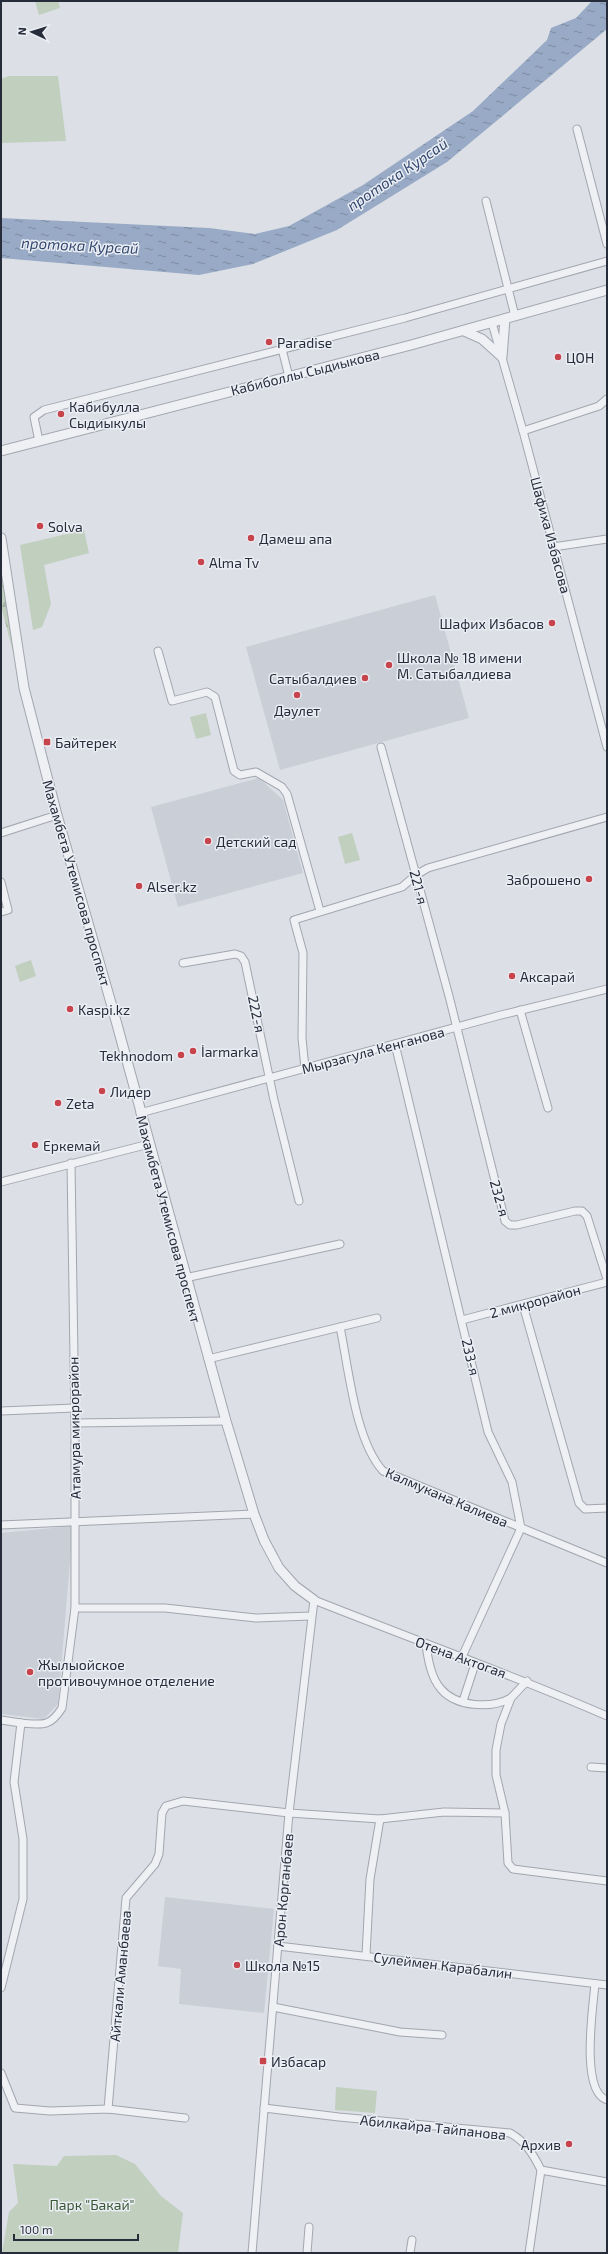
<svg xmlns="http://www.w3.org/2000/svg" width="608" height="2254" viewBox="0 0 608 2254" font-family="'Exo 2',sans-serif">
<defs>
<pattern id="forest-firs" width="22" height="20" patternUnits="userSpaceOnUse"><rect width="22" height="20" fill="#c0cfbe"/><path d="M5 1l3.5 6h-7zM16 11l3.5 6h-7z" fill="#a5b2a4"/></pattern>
<pattern id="water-ripples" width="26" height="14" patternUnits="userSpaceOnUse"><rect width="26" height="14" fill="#98aac5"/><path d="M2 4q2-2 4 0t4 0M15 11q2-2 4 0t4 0" fill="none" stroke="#7c8ba1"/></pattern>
</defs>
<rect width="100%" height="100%" fill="#dcdfe6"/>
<g fill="#caced7">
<polygon points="435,595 469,718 280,770 246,647"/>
<polygon points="259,778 283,800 303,873 178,907 151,807"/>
<polygon points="73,1526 58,1704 44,1719 1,1714 1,1533"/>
<polygon points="165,1897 274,1909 264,2013 179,2004 181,1969 158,1966"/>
</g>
<polygon fill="url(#forest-firs)" points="1,560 16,652 13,652 1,606"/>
<g fill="#c0cfbe">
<polygon points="35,1 58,1 60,8 39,15"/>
<polygon points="9,76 58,76 66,141 1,143 1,79"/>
<polygon points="84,530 89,553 44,565 51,604 42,627 33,630 20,545"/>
<polygon points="206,713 211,735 196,739 190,717"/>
<polygon points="352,833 360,860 345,864 338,837"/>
<polygon points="31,960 36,976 20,982 15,966"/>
<polygon points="336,2087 377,2091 375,2113 335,2110"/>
<polygon points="116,2155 135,2164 161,2196 183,2213 178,2253 2,2253 9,2212 18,2203 13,2164 57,2166 64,2156"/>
</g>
<polygon fill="url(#water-ripples)" points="592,1 607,1 607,29 447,162 337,230 253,264 199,275 1,258 1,218 209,228 255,234 289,226 363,185 473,111 547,40 551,28 576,18"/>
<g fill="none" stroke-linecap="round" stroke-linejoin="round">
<g stroke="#a2a6af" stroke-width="9">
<g id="minor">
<polyline points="577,129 607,244"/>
<polyline points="486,201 515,316"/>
<polyline points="492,323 523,431 607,747"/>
<polyline points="282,349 289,377"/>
<polyline points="523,431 599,406 607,399"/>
<polyline points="39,441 34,417 44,410 405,318 607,261"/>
<polyline points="553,547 607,539"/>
<polyline points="158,651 172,701 207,692 215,697 234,771 240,775 256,772 282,787 287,794 320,911"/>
<polyline points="381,747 449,996 505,1221 510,1225 517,1225 575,1211 582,1211 587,1216 607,1279"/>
<polyline points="1,833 57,815"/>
<polyline points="1,882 8,910 1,912"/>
<polyline points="183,963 235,954 241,956 245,962 274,1100 299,1201"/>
<polyline points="520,1010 548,1108"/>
<polyline points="395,1044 488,1432 512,1482 521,1528 461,1659"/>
<polyline points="305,1068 302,1038 303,953 294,920 402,887 416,875 428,868 607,817"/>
<polyline points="140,1113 501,1015 607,989"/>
<polyline points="1,1182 149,1144"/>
<polyline points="185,1278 340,1244"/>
<polyline points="523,1305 579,1503 585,1509 607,1508"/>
<polyline points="462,1320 607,1282"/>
<path d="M340,1327c9,43 15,113 43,144l224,92"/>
<polyline points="208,1359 377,1318"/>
<polyline points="1,1411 74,1408"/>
<polyline points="75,1423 226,1421"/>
<polyline points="1,1525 254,1514"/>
<polyline points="75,1608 165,1608 256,1618 311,1616"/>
<path d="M426,1645c2,14 5,33 15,44 15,18 50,20 70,9"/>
<polyline points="527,1681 511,1698 501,1724 496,1750 496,1775 505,1813 508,1863 513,1869 607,1881"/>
<polyline points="463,1701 475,1664"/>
<polyline points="1,1720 21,1723"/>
<polyline points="591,1767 607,1768"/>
<polyline points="278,1946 607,1985"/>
<polyline points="366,1955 370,1879 380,1819"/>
<path d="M595,1984c-2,23 -15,108 12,116"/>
<path d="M1,1988l22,-89v-60l-9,-57 7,-59c22,2 29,4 41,-15l13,-100v-185l-4,-260"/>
<polyline points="273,2007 400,2032 442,2035"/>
<polyline points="1,2073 15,2108 50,2111 108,2109 185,2118"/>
<path d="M264,2108l75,9 171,16c16,9 23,21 31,37l66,12"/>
<polyline points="108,2109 126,1898 155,1864 159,1854 162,1813 166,1806 183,1801 289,1813 380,1819 444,1812 505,1813"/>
<path d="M252,2253l37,-440 25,-213c98,39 197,74 293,116"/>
<polyline points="307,2253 309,2227"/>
<polyline points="410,2253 412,2240"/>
<polyline points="529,2253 541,2170"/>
</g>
</g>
<g stroke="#a2a6af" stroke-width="11">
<g id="tertiary">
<polyline points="464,331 482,339 502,357 505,319"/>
<polyline points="1,451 411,345 607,290"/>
<polyline points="1,538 24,688 57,815 113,1010 226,1421 254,1514 264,1540 279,1568 295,1586 314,1600"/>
</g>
</g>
<use href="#minor" stroke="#eff0f4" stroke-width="7"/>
<use href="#tertiary" stroke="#eff0f4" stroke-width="9"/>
</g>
<g fill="#c8444c" stroke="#ebeef4" stroke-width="1.5">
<circle cx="269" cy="342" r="4"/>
<circle cx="558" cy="357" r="4"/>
<circle cx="61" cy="414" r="4"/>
<circle cx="40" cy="526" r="4"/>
<circle cx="251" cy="538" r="4"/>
<circle cx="201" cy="562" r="4"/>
<circle cx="552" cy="623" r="4"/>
<circle cx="389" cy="665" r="4"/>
<circle cx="365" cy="678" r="4"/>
<circle cx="297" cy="695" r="4"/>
<rect x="43" y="738" width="8" height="8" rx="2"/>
<circle cx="208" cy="841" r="4"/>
<circle cx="589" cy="879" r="4"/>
<circle cx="139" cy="886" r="4"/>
<circle cx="512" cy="976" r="4"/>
<circle cx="70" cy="1009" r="4"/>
<circle cx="193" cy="1051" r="4"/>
<circle cx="181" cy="1055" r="4"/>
<circle cx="102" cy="1091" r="4"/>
<circle cx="58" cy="1103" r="4"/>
<circle cx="35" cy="1145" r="4"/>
<circle cx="30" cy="1672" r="4"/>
<circle cx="237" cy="1965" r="4"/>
<rect x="259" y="2057" width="8" height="8" rx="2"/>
<circle cx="569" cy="2144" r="4"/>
</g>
<g text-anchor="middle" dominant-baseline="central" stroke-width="3" stroke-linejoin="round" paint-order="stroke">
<g font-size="14" fill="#272c3b" stroke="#ebeef4" text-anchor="start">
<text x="277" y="342">Paradise</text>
<text x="566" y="357">ЦОН</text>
<text x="69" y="406">Кабибулла<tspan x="69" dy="16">Сыдиыкулы</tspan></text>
<text x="48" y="526">Solva</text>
<text x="259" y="538">Дамеш апа</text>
<text x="209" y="562">Alma Tv</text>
<text x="544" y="623" text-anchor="end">Шафих Избасов</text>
<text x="397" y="657">Школа № 18 имени<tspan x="397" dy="16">М. Сатыбалдиева</tspan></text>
<text x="357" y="678" text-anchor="end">Сатыбалдиев</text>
<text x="297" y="710" text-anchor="middle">Дәулет</text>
<text x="55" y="742">Байтерек</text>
<text x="216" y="841">Детский сад</text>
<text x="581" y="879" text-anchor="end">Заброшено</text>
<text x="147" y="886">Alser.kz</text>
<text x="520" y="976">Аксарай</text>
<text x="78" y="1009">Kaspi.kz</text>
<text x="201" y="1051">İarmarka</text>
<text x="173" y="1055" text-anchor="end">Tekhnodom</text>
<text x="110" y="1091">Лидер</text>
<text x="66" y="1103">Zeta</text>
<text x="43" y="1145">Еркемай</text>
<text x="38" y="1664">Жылыойское<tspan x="38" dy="16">противочумное отделение</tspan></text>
<text x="245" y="1965">Школа №15</text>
<text x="271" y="2061">Избасар</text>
<text x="561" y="2144" text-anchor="end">Архив</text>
</g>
<g font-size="14" fill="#272c3b" stroke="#ebeef4">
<text transform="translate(305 372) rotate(-14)">Кабиболлы Сыдиыкова</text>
<text transform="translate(551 535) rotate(75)">Шафиха Избасова</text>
<text transform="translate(77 883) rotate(74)">Махамбета Утемисова проспект</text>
<text transform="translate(419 887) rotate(75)">221-я</text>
<text transform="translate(257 1014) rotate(78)">222-я</text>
<text transform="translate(373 1050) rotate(-15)">Мырзагула Кенганова</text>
<text transform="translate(500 1198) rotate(74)">232-я</text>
<text transform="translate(169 1219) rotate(75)">Махамбета Утемисова проспект</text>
<text transform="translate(535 1301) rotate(-15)">2 микрорайон</text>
<text transform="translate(471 1357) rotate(77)">233-я</text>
<text transform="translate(74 1428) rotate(-91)">Атамура микрорайон</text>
<text transform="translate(447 1497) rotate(23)">Калмукана Калиева</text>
<text transform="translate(461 1657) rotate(20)">Отена Актогая</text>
<text transform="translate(283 1890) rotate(-85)">Арон Корганбаев</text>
<text transform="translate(443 1965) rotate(7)">Сулеймен Карабалин</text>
<text transform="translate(120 1976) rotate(-85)">Айткали Аманбаева</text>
<text transform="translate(433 2127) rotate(6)">Абилкайра Тайпанова</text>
</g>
<g font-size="14" fill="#385734" stroke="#ebeef4">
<text x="92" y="2204">Парк "Бакай"</text>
</g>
<g font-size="15" font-style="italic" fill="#32486e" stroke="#ebeef4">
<text transform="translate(397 174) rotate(-34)">протока Курсай</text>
<text transform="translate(80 245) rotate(3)">протока Курсай</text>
</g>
</g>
<rect width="608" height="2254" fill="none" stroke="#272c3b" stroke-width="4"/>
<g transform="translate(32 32) rotate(274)" stroke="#ebeef4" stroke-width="3" paint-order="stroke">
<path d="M0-3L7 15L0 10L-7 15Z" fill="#272c3b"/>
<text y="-6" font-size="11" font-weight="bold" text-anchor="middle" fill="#272c3b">N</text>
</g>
<path d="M14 2234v6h124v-6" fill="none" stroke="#272c3b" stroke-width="2"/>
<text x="20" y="2234" font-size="12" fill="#272c3b" stroke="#ebeef4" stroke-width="3" paint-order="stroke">100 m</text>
</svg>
